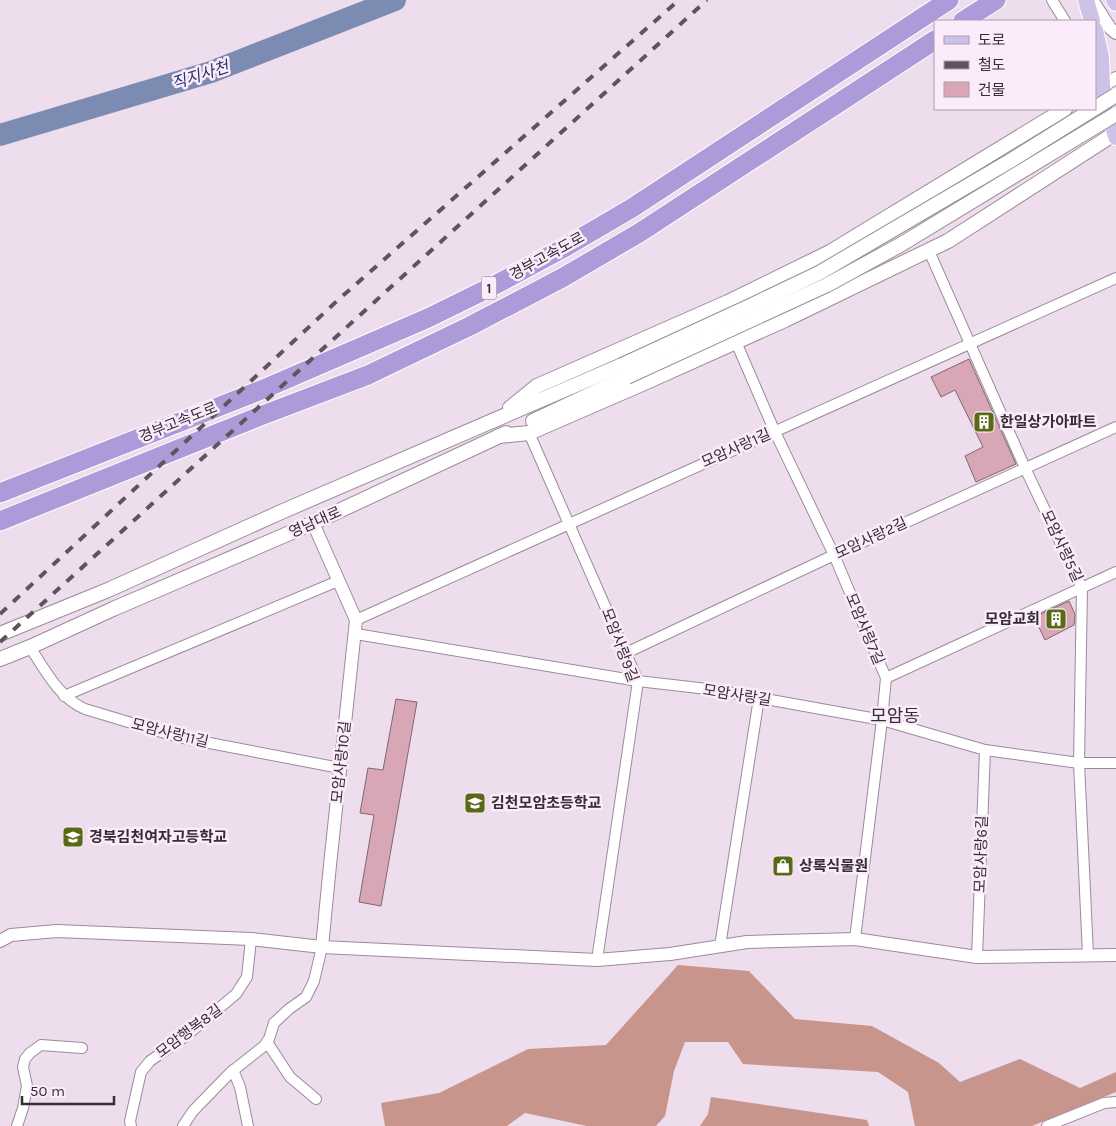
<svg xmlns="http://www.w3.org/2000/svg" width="1116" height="1126" viewBox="0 0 1116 1126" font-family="Karla,'Noto Sans KR',sans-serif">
<rect width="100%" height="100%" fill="#eedded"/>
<g fill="#c8958d">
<polygon points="678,965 749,971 795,1019 872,1026 939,1063 960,1082 1020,1059 1080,1088 1116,1072 1116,1092 1032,1126 915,1126 908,1092 878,1072 743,1064 728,1042 685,1042 674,1071 665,1116 656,1126 587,1126 525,1113 507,1126 385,1126 381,1103 439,1093 528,1049 606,1045"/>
<polygon points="711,1097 867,1120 869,1126 700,1126 708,1114"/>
</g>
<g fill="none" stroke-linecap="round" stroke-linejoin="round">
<polyline stroke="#7b8bb2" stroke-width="22" points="0,135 211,72 395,0"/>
</g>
<g fill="#d8a6b5" stroke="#7d696f">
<polygon points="969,359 1016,464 976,482 965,456 983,447 955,390 941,397 931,377"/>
<polygon points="1069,601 1075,614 1074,625 1045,640 1034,617"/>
<polygon points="396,699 417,702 381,906 359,902 374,815 360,813 368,768 383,770"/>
</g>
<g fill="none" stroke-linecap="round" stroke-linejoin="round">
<g stroke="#9b8b99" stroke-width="12">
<g id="minor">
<polyline points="1052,0 1065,21"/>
<polyline points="929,251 1025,468 1082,588 1079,763 1088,955"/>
<polyline points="736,342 774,430 834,555 886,678 882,720 855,939"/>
<polyline points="529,433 638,681 597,960"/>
<polyline points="356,620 1116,278"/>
<polyline points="356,634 638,681 716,690 882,720 985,750 1079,763 1116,763"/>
<path d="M30,647c15,23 29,51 55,62l93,28 162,31"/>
<polyline points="626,653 834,555 1116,427"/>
<polyline points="886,678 1116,572"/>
<polyline points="64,696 338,581"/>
<polyline points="720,946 759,698"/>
<polyline points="977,957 985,750"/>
<polyline points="267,1042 290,1077 316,1099"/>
<polyline points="233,1070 240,1087 248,1126"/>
<polyline points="17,1126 23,1108 27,1086 23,1067 25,1059 30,1053 41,1045 82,1048"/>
<polyline points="131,1126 130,1121 141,1072 150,1061 187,1035 236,994 247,977 251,939"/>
<polyline points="183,1126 193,1111 230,1073 264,1046 269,1039 274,1023 289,1009 306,997 314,981 322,947"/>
<polyline points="1047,1126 1104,1103 1116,1102"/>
</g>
</g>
<g stroke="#9b8b99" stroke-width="14">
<g id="tertiary">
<polyline points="1092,0 1110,28 1116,33"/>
<polyline points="1102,86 1116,78"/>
<polyline points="313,523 356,620 330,865 322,947"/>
<polyline points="0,941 11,935 57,931 251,939 322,947 597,960 670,954 747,942 855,939 977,957 1116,955"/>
</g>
</g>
<g stroke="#9b8b99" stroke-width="16">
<g id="secondary">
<polyline points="510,408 537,386 728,302 830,252 1065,109"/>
<polyline points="533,421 627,377"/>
<polyline points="499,436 529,433 642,384 785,320 948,241 1114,134"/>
<polyline points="0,634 108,590 281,512 622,365"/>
<polyline points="0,659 30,647 113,609 313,523 506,433"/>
</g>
</g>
<g stroke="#fff" stroke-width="18">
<g id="primary">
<polyline points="1086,0 1092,21"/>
<polyline points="1114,0 1116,3"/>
<polyline points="1095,30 1101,57 1102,86 1116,137"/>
</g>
</g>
<g stroke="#fff" stroke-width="21">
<g id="motorway">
<polyline points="963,21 996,0"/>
<polyline points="0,493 266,388 428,318 495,285 562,249 632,208 949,0"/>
<polyline points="0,521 263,415 368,375 470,326 562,278 639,233 935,40"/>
</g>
</g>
<use href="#minor" stroke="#fff" stroke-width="10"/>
<use href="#tertiary" stroke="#fff" stroke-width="12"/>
<use href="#secondary" stroke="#fff" stroke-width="14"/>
<use href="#primary" stroke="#cec2e8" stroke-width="16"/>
<use href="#motorway" stroke="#ad9ad8" stroke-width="19"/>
<g stroke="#5d545c" stroke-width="4" stroke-dasharray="9 9" stroke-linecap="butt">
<polyline points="0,614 338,300 679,0"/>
<polyline points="0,642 707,0"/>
</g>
<g stroke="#9b8b99" stroke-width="16" stroke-linecap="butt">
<g id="secondary-bridge">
<polyline points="622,365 752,305 819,273 1010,161 1116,95"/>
<polyline points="627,377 827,285 900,245 1116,114"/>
</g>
</g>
<use href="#secondary-bridge" stroke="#fff" stroke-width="14"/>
</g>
<defs>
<g id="building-square" transform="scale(1.125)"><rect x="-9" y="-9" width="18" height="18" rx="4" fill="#596a16" stroke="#fcebfa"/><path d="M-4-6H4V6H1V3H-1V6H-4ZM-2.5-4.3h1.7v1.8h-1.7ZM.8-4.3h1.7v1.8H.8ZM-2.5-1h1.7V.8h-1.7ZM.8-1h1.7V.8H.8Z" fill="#fff"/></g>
<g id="school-square" transform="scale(1.125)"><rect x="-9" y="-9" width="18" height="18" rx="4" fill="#596a16" stroke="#fcebfa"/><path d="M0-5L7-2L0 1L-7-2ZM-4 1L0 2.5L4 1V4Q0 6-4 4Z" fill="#fff"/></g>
<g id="shop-square" transform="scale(1.125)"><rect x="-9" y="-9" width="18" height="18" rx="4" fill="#596a16" stroke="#fcebfa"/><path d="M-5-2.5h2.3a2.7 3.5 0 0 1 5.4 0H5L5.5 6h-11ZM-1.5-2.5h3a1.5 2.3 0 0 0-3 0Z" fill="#fff"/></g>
</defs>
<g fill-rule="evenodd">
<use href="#building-square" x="984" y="422"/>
<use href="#building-square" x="1056" y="619"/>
<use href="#school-square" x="475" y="803"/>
<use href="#school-square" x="73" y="837"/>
<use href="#shop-square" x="783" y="866"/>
</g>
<g text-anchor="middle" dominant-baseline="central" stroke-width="5" stroke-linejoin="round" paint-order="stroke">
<rect fill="#fcebfa" stroke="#71676f" stroke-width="1" x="481.5" y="276.5" width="15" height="23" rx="4"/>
<g font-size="14" font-weight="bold" fill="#352e34">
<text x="489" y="288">1</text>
</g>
<g font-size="15" fill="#352e34" stroke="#fcebfa">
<text transform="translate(547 256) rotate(-29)">경부고속도로</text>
<text transform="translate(178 422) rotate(-22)">경부고속도로</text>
<text transform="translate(736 448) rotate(-24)">모암사랑1길</text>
<text transform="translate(315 522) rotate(-24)">영남대로</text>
<text transform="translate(871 538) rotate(-25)">모암사랑2길</text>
<text transform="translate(1062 546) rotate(65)">모암사랑5길</text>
<text transform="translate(865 629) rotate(67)">모암사랑7길</text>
<text transform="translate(620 645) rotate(69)">모암사랑9길</text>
<text transform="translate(737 695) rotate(9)">모암사랑길</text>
<text transform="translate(170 733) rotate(14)">모암사랑11길</text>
<text transform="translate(341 762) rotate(-84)">모암사랑10길</text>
<text transform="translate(981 854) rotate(-88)">모암사랑6길</text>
<text transform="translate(189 1031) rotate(-37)">모암행복8길</text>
</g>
<g font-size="15" font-weight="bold" fill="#352e34" stroke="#fcebfa" text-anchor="start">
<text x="1000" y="422">한일상가아파트</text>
<text x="1040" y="619" text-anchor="end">모암교회</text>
<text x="491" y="803">김천모암초등학교</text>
<text x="89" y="837">경북김천여자고등학교</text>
<text x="799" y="866">상록식물원</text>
</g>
<g font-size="16" font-style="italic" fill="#253669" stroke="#fcebfa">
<text transform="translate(200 75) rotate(-18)">직지사천</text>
</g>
<g font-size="18" fill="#352e34" stroke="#fcebfa">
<text x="895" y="716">모암동</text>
</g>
</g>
<rect x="934" y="20" width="162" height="90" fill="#fcebfa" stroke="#ac9fab"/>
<rect x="944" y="36" width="25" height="8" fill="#cec2e8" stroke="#ac9fab"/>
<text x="978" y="45" font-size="15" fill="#352e34">도로</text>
<rect x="944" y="61" width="25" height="8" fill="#5d545c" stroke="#ac9fab"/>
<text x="978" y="70" font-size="15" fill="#352e34">철도</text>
<rect x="944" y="82" width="25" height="15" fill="#d8a6b5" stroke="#ac9fab"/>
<text x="978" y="95" font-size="15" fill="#352e34">건물</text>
<path d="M22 1096v8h92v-8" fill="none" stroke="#352e34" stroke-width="2.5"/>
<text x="30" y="1096" font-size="15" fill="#352e34" stroke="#fcebfa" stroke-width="4" paint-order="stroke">50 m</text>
</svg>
